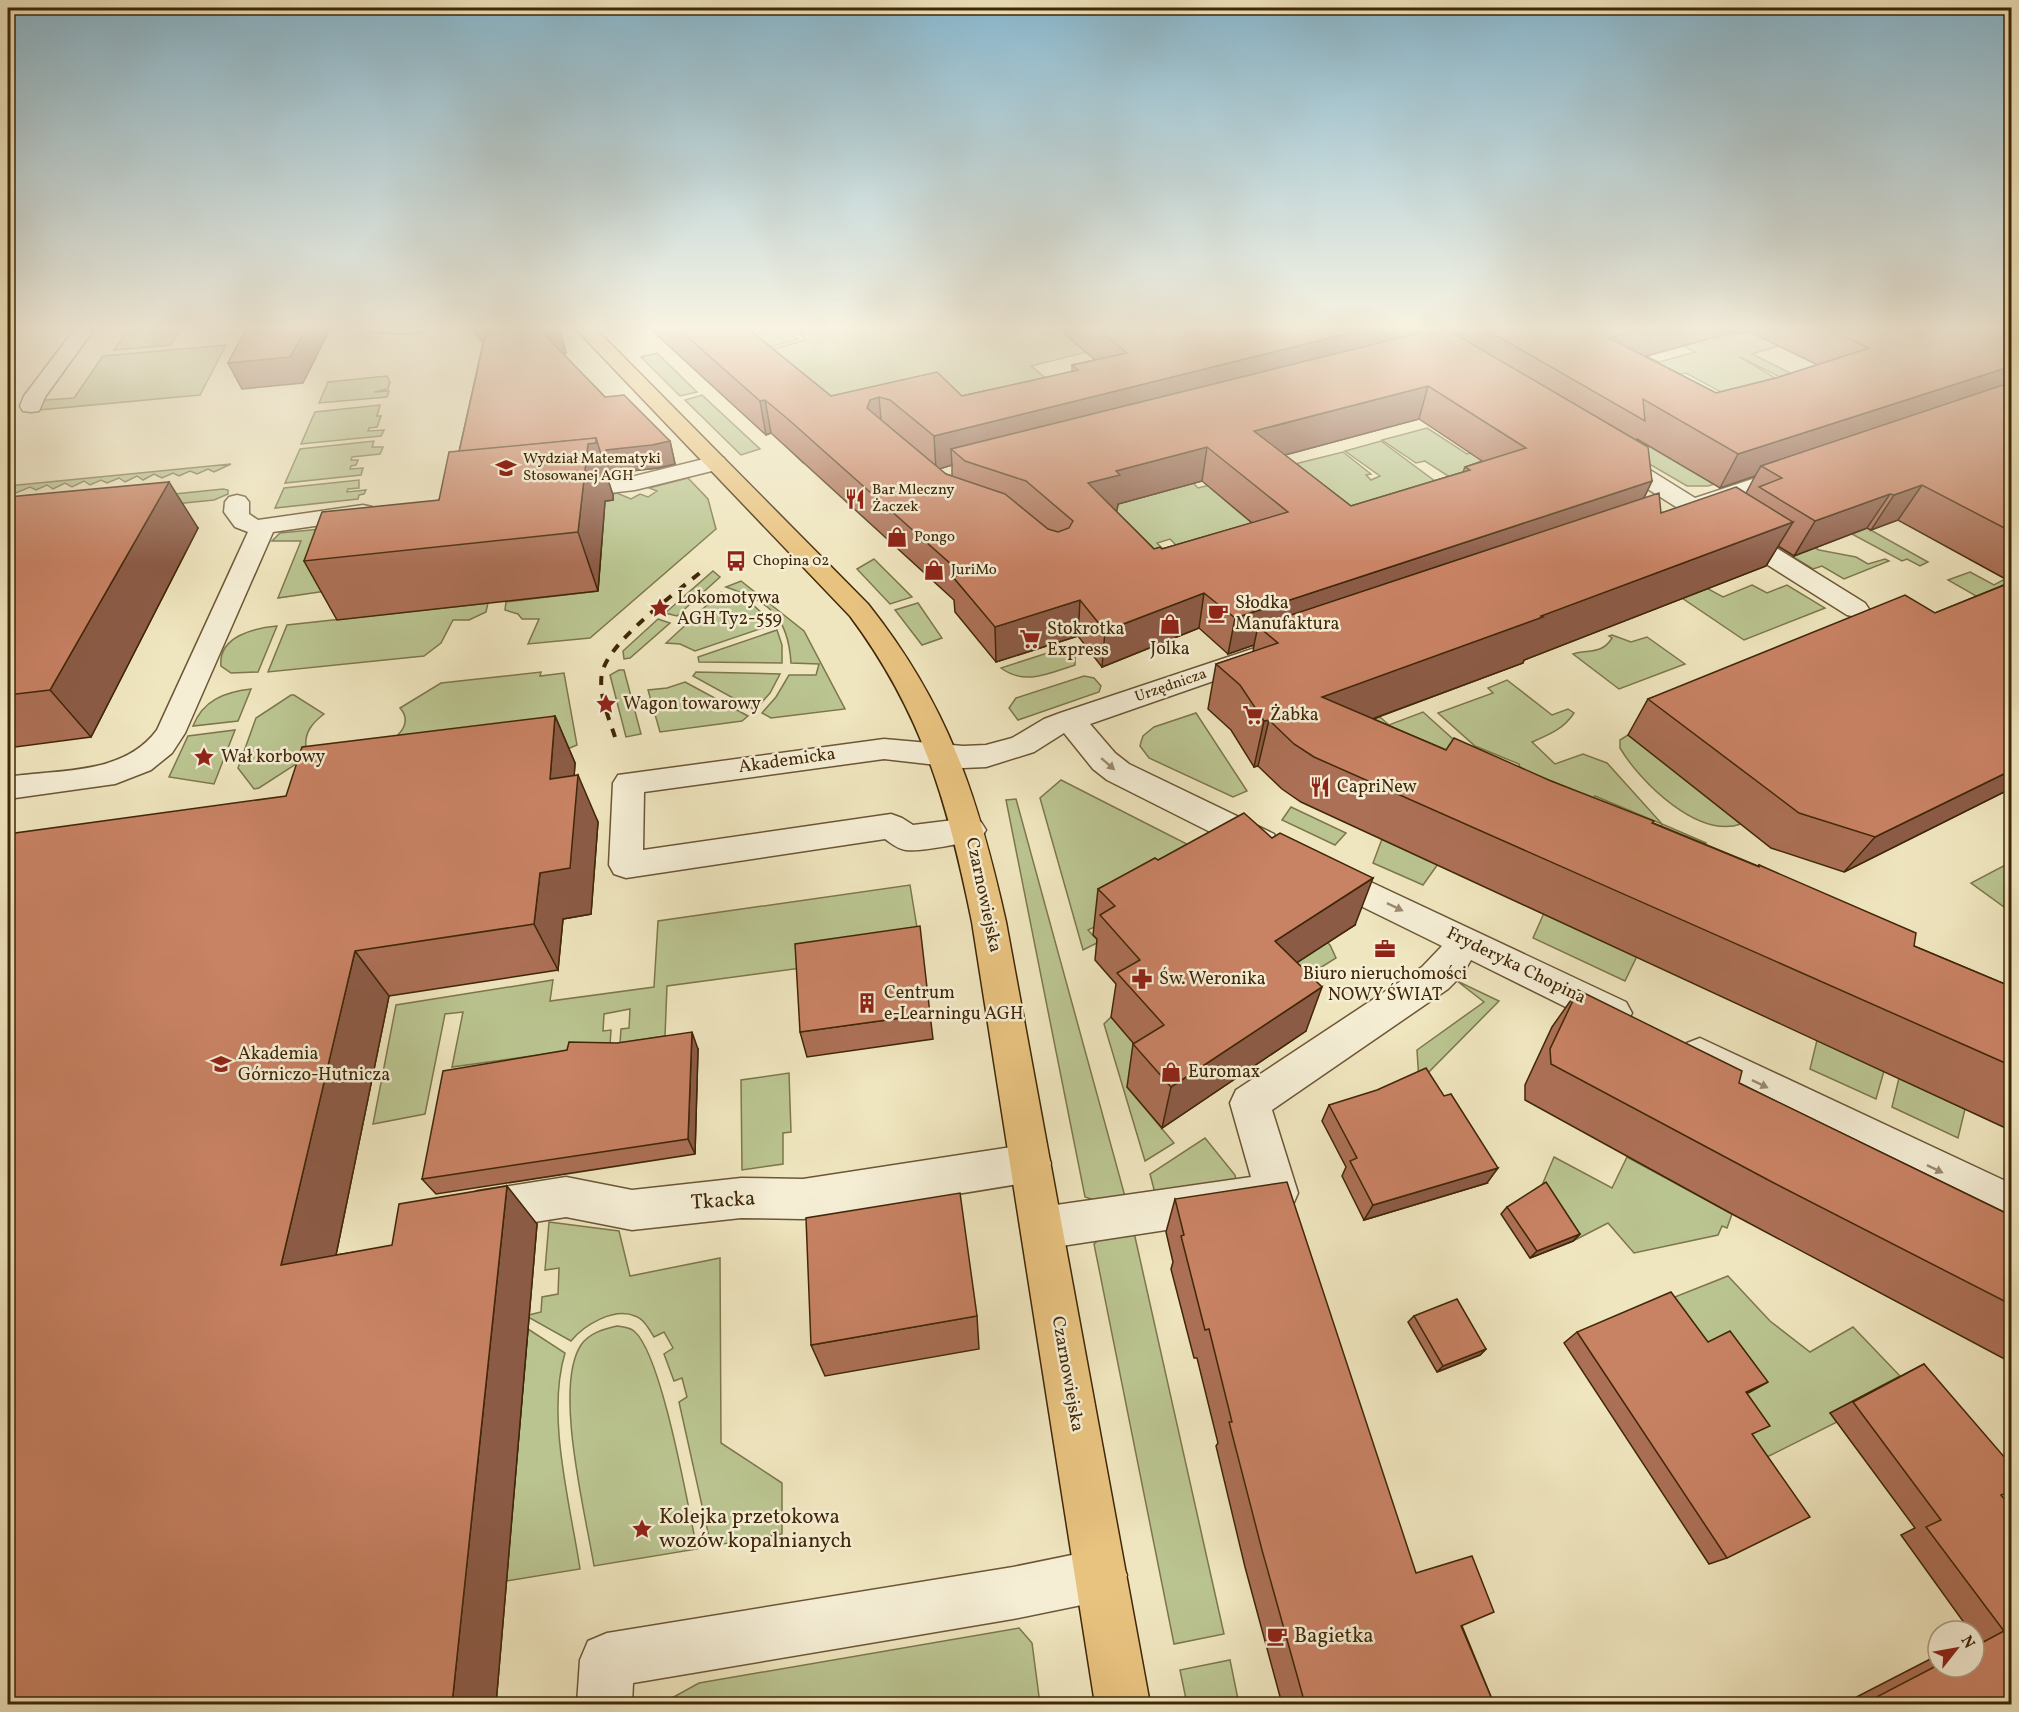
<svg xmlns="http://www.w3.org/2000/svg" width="2019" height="1712" viewBox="0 0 2019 1712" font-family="Vollkorn,serif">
<rect width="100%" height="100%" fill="#efe5be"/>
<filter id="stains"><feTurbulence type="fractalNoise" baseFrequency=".00333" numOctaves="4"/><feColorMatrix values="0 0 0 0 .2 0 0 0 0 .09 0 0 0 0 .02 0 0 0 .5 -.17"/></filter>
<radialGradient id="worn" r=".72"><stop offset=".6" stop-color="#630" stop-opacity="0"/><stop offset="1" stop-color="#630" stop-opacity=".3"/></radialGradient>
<g fill="#bac490" stroke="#7d764c" stroke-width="1.5">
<polygon points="150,325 184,325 171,345 114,350 131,327"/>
<polygon points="794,325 1054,325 1087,352 1031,366 1076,403 869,438 803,463 786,446 746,357 805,340 800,334 803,333"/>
<polygon points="1767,326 1798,340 1752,354 1851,403 1786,380 1740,357 1782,382 1758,412 1686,373 1677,375 1642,357 1646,356 1659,362 1695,352 1683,346 1699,341 1703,343"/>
<polygon points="780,327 798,339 743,355 727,342"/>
<polygon points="226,345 200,395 38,410 45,400 74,398 103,356"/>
<polygon points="657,353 697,392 680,396 641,357"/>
<polygon points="387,376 390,382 388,389 374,392 389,391 387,397 319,403 328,382"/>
<polygon points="702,395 760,449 741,455 685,400"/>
<polygon points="380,405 377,416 381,416 377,427 369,428 368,431 384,430 381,436 301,444 315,412"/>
<polygon points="1608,421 1699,475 1750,473 1708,486 1687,486 1586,427"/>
<polygon points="1427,428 1467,454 1540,433 1459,483 1425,461 1416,463 1382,440"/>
<polygon points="374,441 372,447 383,447 380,454 352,457 351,460 358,460 356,465 351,466 350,469 363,468 361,475 285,483 300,449"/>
<polygon points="1381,441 1451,493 1250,521 1285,551 1182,551 1170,539 1157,543 1181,567 1086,518 1110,503 1193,483 1198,488 1343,452 1371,474 1366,475 1371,480 1380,476 1345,451"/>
<polygon points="231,464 214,472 208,469 197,474 190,471 179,476 173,473 162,478 154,474 143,480 137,476 125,482 119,478 107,483 101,480 90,485 84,481 72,487 65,483 53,489 47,485 36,490 30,487 16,493 11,489 8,490 8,486"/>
<polygon points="688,478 708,499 716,529 590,638 528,644 539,619 522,619 518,614 505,610 506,602 598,591 347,588 278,598 301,541 272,541 280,533 591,503 613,500 613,494 617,493 631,499 640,494 648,497 657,491 649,488"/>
<polygon points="359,480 359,488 348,489 347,492 366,490 364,494 359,495 358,499 275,508 284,488"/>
<polygon points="223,489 228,490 228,494 214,500 8,521 8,511"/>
<polygon points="1867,528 1928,562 1920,566 1907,559 1902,561 1852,534"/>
<polygon points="1790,534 1819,550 1856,557 1868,564 1885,559 1889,561 1844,579 1822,566 1813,569 1769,542"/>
<polygon points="874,559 912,597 890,604 857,569"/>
<polygon points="713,571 720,577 677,616 665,613"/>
<polygon points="1970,572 1994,585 2003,580 2011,585 2011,616 1948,580"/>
<path d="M741,581l63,50 41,78 -74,9 -9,-5 14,-16 13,-22h27l3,-11 -28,-1c-3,-48 -22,-61 -65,-76z"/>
<polygon points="1752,585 1767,593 1787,585 1825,608 1744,640 1682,598 1703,586 1723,597"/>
<polygon points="721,592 752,604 774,624 695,651 680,644 666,643"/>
<polygon points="488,603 486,612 469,620 453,620 441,643 424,656 268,672 287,625"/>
<polygon points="918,603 942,638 922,645 895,610"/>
<polygon points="658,619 670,623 630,658 624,659 623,651"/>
<path d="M277,626l-19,46 -27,1 -10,-7c-3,-30 34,-38 56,-40z"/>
<polygon points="777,630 782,645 782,663 699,662 698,657"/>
<path d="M1612,635l19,7 16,-5 38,27 -66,25 -46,-35c14,-5 29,1 39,-16l-3,-2z"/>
<path d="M1066,647l9,10v8c-25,8 -50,21 -74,3z"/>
<polygon points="619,670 624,670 641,734 626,737 610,675"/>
<path d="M541,672l-1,4 24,-3 13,72 -12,5 -168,-14c8,-8 12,-18 3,-28l41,-25z"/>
<polygon points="696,672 780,674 770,693 755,710 693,676"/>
<polygon points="1084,676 1094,678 1101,686 1099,692 1018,720 1009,708 1016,698"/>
<path d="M1507,680l45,35 16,-6 6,4c-10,16 -26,22 -42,29l23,22 28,-10 24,9 55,61 44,19 -13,27 -45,-20 14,-26 -67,-28 -5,7 -60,1 -11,-40 -44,-18 -37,-33 55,-20 -5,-5z"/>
<polygon points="685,682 748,716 742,721 660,732 648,690 667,688"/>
<path d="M251,689l-13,32 -45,5c10,-26 32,-34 58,-37z"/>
<path d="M291,695h3l30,19c-12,9 -20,19 -18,34l7,5 -54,35 -5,1 -16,-21 18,-50z"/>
<polygon points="1423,712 1464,749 1431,759 1342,731 1380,717 1389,725"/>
<polygon points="1196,713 1247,791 1233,797 1149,758 1140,746 1141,742 1143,736 1154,727"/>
<polygon points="235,730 214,784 169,777 188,736"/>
<path d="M1628,735l113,89c-43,15 -101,-42 -121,-76v-8z"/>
<polygon points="1061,780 1226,864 1088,930 1099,942 1083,950 1040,798"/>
<polygon points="1016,799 1126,1200 1103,1203 1085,1197 1006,800"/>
<polygon points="1291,807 1346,833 1335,845 1282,820"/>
<polygon points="1382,839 1438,864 1423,885 1373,863"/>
<polygon points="2011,862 2011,912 1971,883"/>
<polygon points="910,885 921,952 667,986 665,1036 620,1043 621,1029 629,1028 630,1009 604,1014 603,1031 611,1030 610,1045 452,1067 463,1012 445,1014 425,1114 373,1124 396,1005 553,980 550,1001 654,987 658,921"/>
<polygon points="1293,911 1330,945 1336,958 1304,978 1292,966 1313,952"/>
<polygon points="1544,913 1637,956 1625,981 1533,938"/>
<polygon points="1457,981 1499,1001 1419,1082 1417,1050 1484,1002"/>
<polygon points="1111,1017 1156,1068 1127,1087 1174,1143 1145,1161 1104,1024"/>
<polygon points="1817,1040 1884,1071 1876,1099 1810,1069"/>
<polygon points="789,1073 791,1132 783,1133 783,1164 742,1170 741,1080"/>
<polygon points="1899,1078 1965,1109 1958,1138 1892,1107"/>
<polygon points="1205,1138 1235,1175 1236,1180 1156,1197 1150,1174"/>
<polygon points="1554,1157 1612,1188 1627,1157 1732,1214 1727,1228 1722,1226 1718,1235 1634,1253 1608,1223 1573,1241 1540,1190"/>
<path d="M549,1222l70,9 11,45 90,-18 1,185 61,40v51l-71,12 -32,-144 8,-5 -5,-19 -8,3 -10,-27 9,-6 -9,-16 -10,5c-5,-8 -10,-18 -19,-21 -21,-9 -51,9 -64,25l-43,-24 1,-2 12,-3 1,-15 16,-3 1,-26 -14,2z"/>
<polygon points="1133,1228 1224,1634 1174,1644 1094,1244 1109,1231"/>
<polygon points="1728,1276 1770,1321 1810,1352 1853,1327 1900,1376 1830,1413 1837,1422 1767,1457 1657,1304"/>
<path d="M617,1326c6,1 12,1 17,5 28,23 54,176 63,218l-103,17c-8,-50 -41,-179 -13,-221 8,-12 23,-16 36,-19z"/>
<path d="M528,1329l37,24c-19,63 5,150 15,216l-74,12z"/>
<polygon points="1019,1628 1032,1643 1040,1704 661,1704 699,1683"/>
<polygon points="1230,1660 1239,1704 1187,1704 1180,1670"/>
</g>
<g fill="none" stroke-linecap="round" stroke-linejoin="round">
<g stroke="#6c5635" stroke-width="3">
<g id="minor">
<polygon points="78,325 97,325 45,397 39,411 31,412 23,411 20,406 24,396"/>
<path d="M362,325h72l-2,4c-22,6 -46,5 -68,0z"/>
<polygon points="752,325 771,325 769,329 754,329"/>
<polygon points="1613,450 1621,452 1695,498 1783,469 1791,467 1799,469 1803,474 1799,479 1712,508 1865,603 1869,609 1865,615 1856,617 1847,615 1605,462 1602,457 1605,452"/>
<polygon points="716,456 724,458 727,463 724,468 635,490 566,498 558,496 554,491 558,486 566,484 635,476"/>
<path d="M237,495l8,2 4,5v12l9,6 105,-15 9,2 3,5 -3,5 -9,2 -90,13 -88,201 -13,20 -21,17 -36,14 -107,15v-22c50,-8 115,-1 149,-47l91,-198 -13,-5 -11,-15 1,-10 4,-5z"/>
<path d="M1258,647l10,3 4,6 -4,6 -178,62 25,29 14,11 145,70 4,9 -4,9 -12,3 -12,-3 -143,-72 -14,-11 -29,-36 -30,19 -48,15 -23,1 -79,-9 -240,33 -1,58 248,-36 11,4 11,7 57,-7 11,4 5,8 -5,8c-15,5 -59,14 -75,12 -8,-1 -14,-6 -21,-11l-259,39 -12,-4 -5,-9 4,-82 5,-8 266,-36 79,7 23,-1 26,-7 32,-19 16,-6z"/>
<polygon points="1328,862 1626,1002 1632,1013 1626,1024 1613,1029 1600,1024 1471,960 1462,975 1448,989 1272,1110 1298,1193 1292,1207 1277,1213 1042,1249 1027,1243 1021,1228 1027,1213 1042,1207 1251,1177 1230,1103 1236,1090 1422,967 1442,946 1316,884 1311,875 1316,866"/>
<polygon points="1700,1038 2012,1184 2012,1226 1687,1067 1681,1055 1687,1043"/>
<polygon points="1031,1144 1045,1149 1051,1163 1045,1177 1031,1182 803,1219 741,1218 632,1230 566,1217 478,1231 463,1225 457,1211 463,1197 478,1191 566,1177 632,1190 741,1178 803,1179"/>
<polygon points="1101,1549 1119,1557 1127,1575 1119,1593 1101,1601 1013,1619 633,1683 632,1704 577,1704 580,1660 588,1641 607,1633 1013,1567"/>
</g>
</g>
<g stroke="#402707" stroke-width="3">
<path id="major" d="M572,325h20l276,279c81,102 110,193 138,318l144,782h-55l-123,-782c-24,-118 -49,-208 -122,-306z"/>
</g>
<use href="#minor" fill="#f5eed5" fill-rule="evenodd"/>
<use href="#major" fill="#e8c27f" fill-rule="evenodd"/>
<path stroke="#402707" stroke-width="4" stroke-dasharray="9 9" stroke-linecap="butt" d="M615,737c-6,-19 -17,-43 -13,-64 7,-32 74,-80 100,-102"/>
</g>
<g fill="#ac7056" stroke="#402707" stroke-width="1.5" fill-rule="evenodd">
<polygon points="468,325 555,325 560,331 566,353 562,353 605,397 670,441 675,464 658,468 613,473 613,477 607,477 613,495 613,500 605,501 598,591 337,620 304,561 439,500 459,452 483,343"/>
<path d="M646,325h97l88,71h131l110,-24v-7l23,-5 -36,-31 -1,-4h954v463l-168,84 -73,-24 -143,-113 20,-36 287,-86 76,-31 -113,-62 -27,10 -4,-2 -73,28 -16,-10 -12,20 -242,94 -1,3 -150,56 73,31 105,31 207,85 1,-1 155,81 98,41v144l-711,-329 -19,-13 -24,-23 -4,1 -23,-37 -23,-21 8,-45 37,-12 1,-7 -26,9 -29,-26 -97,39 -24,-31 -82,26 -41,-50 -1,-12 -160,-146 -23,-21 -5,2zM1748,331l70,34 -42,13 -60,15 -71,-37 85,-23 4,1zM1464,334l-1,5 -5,-3zM1419,419l63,42 -17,6 -2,5 -112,34 -66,-51zM1637,439l83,49 35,-12 -9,17 -85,20 -17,-15 8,-17 -16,-41zM952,465v11l-6,-2 -7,-5zM1202,481l50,42 -90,26h-8l-39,-39h2l1,-6z"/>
<polygon points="8,497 198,528 91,737 8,748"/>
<polygon points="555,716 575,763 574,776 598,822 591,914 563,919 558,970 389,996 336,1255 537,1224 496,1704 8,1704 286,796"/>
<polygon points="1158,860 1355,925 1297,962 1306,1031 1162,1128 1127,1087 1133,1044 1134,1044 1111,1017 1116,984 1095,960 1097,939 1093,935 1098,889"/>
<polygon points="1578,990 1739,1083 2012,1216 2012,1363 1732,1214 1525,1100 1525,1085 1552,1027"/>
<polygon points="930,1014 933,1039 807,1057 800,1032"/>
<polygon points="698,1049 695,1154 436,1194 422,1179"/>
<polygon points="1329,1105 1487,1183 1364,1220 1342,1176 1346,1167 1322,1121"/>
<polygon points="1175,1199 1416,1573 1462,1626 1494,1704 1282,1704 1245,1567 1216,1446 1218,1443 1197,1358 1194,1358 1171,1269 1173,1262 1166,1232"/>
<polygon points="1507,1207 1580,1234 1573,1241 1530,1258 1501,1214"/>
<polygon points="977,1316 979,1349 825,1376 811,1345"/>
<polygon points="1414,1316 1486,1349 1480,1355 1437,1372 1408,1322"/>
<polygon points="1577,1332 1747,1394 1727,1558 1709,1564 1564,1343"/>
<polygon points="1924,1364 2001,1495 2012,1704 1843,1704 1938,1655 1938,1667 1974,1667 1974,1631 1970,1631 1901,1535 1915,1528 1830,1413"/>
</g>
<g fill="#8c5b46" stroke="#402707" stroke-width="1.5">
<polygon points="308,325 332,325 303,383 242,389 228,363"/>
<polygon points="1382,325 1467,325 1464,334 967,461 951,449 952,465 936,470 934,436"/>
<polygon points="1656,325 1734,325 1730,333 1596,370 1609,338"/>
<polygon points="1739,325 1750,325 1748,331 1734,334"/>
<polygon points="560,331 566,353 550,355 543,333"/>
<polygon points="2012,366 2012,391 1761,466 1755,476 1720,488 1738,454"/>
<polygon points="1428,386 1419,419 1248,465 1254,431"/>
<polygon points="879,397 882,431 867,408 870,400"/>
<polygon points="765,400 771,433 766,435 760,401"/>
<polygon points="596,438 606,450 670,441 675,464 658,468 613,473 613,477 607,477 613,495 613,500 605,501 598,591 578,532 588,444"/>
<polygon points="1207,447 1202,481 1118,504 1117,510 1086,518 1088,483 1116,471"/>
<polygon points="1652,481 1635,516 1258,626 1254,645 1228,654 1235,618"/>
<polygon points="169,482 198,528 91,737 50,690"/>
<polygon points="1922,485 1898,520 1871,530 1894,495"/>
<polygon points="1890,494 1867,528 1794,556 1815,521"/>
<polygon points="1793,522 1766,566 1524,660 1523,663 1310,742 1322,697"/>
<polygon points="1204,593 1199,628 1102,667 1105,631"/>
<polygon points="1080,600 1078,636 996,662 995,627"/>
<polygon points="555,716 575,763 571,826 550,779"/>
<polygon points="1269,720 1258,766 1254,767 1264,721"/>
<polygon points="2012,770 2012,788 1844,872 1875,837"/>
<polygon points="578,775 598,822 591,914 563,919 558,970 534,924 540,873"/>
<polygon points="1373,878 1355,925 1261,986 1275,941"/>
<polygon points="355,951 389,996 327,1299 281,1265"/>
<polygon points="1322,987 1306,1031 1162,1128 1171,1087"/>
<polygon points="692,1032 698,1049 695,1154 688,1139"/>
<polygon points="1498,1168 1487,1183 1364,1220 1373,1205"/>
<polygon points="507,1186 537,1224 496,1704 452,1704"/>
<polygon points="1580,1234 1573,1241 1530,1258 1537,1251"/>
<polygon points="1486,1349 1480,1355 1437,1372 1443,1366"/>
<polygon points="1768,1382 1750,1392 1728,1402 1746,1392"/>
</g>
<g fill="#c88264" stroke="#402707" stroke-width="1.5" fill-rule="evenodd">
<polygon points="248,325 308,325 290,357 228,363"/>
<polygon points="479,325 555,325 560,331 543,333 605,397 624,395 670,441 652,445 606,450 606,454 601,454 596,438 459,452 485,336 488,336"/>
<path d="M674,325h69l88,71 106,-24 25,24 116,-26 -6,-5 55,-12 -34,-28h289l-448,111 -44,-36 -11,-3 -9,3 -3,8 79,66 59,20 43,35 10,3 11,-4 4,-7 -47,-40 -61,-20 -14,-12 492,-122 205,120 4,34 -417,137 -31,-25 -99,38 -25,-31 -85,27 -42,-50 9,-3 -173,-154 -24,-20 -5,1zM1428,386l98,62 -61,19 5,3 -119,36 -97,-75zM1207,447l81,65 -126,37 -2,-2 -6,2 -66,-66 32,-8 -4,-4z"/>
<polygon points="1478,325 1656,325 1609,338 1716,393 1776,378 1869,348 1820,325 2012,325 2012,366 1738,454 1643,399 1645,421"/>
<polygon points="2012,382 2012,532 1922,485 1894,495 1890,494 1815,521 1759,487 1782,478 1761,466"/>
<polygon points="596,438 596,443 588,444 578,532 304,561 322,512 439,500 449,452"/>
<polygon points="169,482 50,690 8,695 8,497"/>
<polygon points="1736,487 1793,522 1541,616 1543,617 1322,697 1446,750 1454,738 1551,781 1654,821 1652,823 1759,867 1759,865 1916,933 1914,946 2012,987 2012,1066 1314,757 1294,744 1269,720 1264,721 1240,685 1216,664 1278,643 1258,626 1659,493 1661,513"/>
<polygon points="2012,582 2012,770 1875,837 1799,813 1648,699 1905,595 1935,613"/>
<polygon points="555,716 550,779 578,775 570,868 540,873 534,924 355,951 281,1265 392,1245 399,1204 507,1186 452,1704 8,1704 8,834 286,796 302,747"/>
<polygon points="1244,813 1272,838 1280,833 1373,878 1275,941 1322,987 1171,1087 1133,1044 1164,1025 1117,973 1140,960 1100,915 1115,906 1098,889 1155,858 1158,860"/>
<polygon points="920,926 930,1014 800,1032 795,944"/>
<polygon points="1578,990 1742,1071 1739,1083 2012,1216 2012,1305 1772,1182 1551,1064 1550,1049"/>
<polygon points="692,1032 688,1139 422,1179 443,1071 567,1050 569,1042 617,1043"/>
<polygon points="1426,1068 1444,1096 1451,1094 1498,1168 1373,1205 1350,1161 1357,1158 1329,1105 1377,1090"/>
<polygon points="1287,1182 1416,1573 1472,1556 1494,1612 1461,1626 1494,1704 1305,1704 1262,1550 1229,1422 1232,1422 1209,1329 1205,1330 1181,1236 1184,1235 1175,1199"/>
<polygon points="1546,1182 1580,1234 1537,1251 1507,1207"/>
<polygon points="960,1193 977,1316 811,1345 806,1218"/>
<polygon points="1671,1292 1708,1342 1730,1331 1768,1382 1746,1392 1770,1426 1752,1434 1810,1517 1727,1558 1577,1332"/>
<polygon points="1457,1299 1486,1349 1443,1366 1414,1316"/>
<polygon points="1924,1364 2012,1466 2012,1491 2001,1495 2012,1508 2012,1704 1868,1704 1867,1702 1938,1665 1938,1667 1974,1667 1974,1647 2004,1631 1926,1527 1941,1520 1853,1402"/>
</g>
<defs><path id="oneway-solid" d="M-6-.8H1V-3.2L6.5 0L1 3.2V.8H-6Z" transform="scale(1.5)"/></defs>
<g fill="#9a8a6e">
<use href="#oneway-solid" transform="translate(1108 764) rotate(41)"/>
<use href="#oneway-solid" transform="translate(1395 907) rotate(26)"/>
<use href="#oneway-solid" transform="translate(1760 1084) rotate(26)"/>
<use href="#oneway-solid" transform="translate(1935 1169) rotate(26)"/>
</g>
<linearGradient id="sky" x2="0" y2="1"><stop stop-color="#89b9d0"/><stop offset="0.58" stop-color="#f8f3e2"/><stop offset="1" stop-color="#f8f3e2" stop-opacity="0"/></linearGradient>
<rect width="2019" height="565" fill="url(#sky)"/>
<defs>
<g id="university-bare" transform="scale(1.62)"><path d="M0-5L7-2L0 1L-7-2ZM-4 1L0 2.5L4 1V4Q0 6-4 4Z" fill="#8f2418" stroke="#f5eed5" stroke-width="2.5" paint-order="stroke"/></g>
<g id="restaurant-bare" transform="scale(1.62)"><path d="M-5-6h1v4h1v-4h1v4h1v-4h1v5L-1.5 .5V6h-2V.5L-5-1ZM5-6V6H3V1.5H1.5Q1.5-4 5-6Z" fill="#8f2418" stroke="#f5eed5" stroke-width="2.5" paint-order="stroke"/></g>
<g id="shop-bare" transform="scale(1.62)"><path d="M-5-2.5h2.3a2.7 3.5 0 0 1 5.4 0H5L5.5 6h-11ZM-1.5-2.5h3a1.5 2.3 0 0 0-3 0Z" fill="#8f2418" stroke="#f5eed5" stroke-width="2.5" paint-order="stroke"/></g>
<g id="bus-bare" transform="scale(1.62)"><path d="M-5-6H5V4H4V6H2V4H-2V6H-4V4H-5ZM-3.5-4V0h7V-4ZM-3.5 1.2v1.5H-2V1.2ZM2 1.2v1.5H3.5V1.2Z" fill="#8f2418" stroke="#f5eed5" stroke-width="2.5" paint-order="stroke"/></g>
<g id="sight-bare" transform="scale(1.62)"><path d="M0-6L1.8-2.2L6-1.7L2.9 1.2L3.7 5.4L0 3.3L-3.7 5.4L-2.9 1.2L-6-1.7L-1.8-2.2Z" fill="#8f2418" stroke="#f5eed5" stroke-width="2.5" paint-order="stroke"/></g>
<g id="cafe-bare" transform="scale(1.62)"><path d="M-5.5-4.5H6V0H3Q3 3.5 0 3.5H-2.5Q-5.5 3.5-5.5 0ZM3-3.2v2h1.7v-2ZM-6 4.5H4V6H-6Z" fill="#8f2418" stroke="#f5eed5" stroke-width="2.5" paint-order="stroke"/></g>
<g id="supermarket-bare" transform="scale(1.62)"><path d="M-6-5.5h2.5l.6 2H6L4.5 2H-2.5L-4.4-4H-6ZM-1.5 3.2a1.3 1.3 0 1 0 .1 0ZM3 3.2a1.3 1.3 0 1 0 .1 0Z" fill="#8f2418" stroke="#f5eed5" stroke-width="2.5" paint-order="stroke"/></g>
<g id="office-bare" transform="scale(1.62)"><path d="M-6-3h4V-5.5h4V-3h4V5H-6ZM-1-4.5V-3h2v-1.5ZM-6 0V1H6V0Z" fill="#8f2418" stroke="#f5eed5" stroke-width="2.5" paint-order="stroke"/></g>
<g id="pharmacy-bare" transform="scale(1.62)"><path d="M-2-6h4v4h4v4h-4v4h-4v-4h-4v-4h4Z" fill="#8f2418" stroke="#f5eed5" stroke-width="2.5" paint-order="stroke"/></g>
<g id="building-bare" transform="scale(1.62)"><path d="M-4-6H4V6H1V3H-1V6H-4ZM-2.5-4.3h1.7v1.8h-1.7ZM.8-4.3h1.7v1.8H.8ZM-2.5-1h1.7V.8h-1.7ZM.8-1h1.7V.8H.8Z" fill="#8f2418" stroke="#f5eed5" stroke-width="2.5" paint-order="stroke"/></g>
</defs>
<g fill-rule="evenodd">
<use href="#university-bare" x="506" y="468"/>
<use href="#restaurant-bare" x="855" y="499"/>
<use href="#shop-bare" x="897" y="537"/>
<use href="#bus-bare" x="736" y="561"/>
<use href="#shop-bare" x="934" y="570"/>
<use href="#sight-bare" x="660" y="608"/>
<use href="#cafe-bare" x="1218" y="613"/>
<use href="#shop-bare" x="1170" y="624"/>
<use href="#supermarket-bare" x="1030" y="639"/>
<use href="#sight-bare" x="606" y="704"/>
<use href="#supermarket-bare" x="1253" y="715"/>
<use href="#sight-bare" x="204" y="757"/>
<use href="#restaurant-bare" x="1320" y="787"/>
<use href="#office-bare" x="1385" y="949"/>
<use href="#pharmacy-bare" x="1142" y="979"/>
<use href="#building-bare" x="867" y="1003"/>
<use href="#university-bare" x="221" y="1064"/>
<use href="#shop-bare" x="1171" y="1072"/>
<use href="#sight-bare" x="642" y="1529"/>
<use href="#cafe-bare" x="1277" y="1636"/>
</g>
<g text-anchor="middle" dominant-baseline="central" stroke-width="5" stroke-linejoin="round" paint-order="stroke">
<g font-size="15" fill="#402707" stroke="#f5eed5" text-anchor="start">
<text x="523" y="459">Wydział Matematyki<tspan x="523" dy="17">Stosowanej AGH</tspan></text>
<text x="872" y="490">Bar Mleczny<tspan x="872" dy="17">Żaczek</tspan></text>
<text x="914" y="537">Pongo</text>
<text x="753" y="561">Chopina 02</text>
<text x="951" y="570">JuriMo</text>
</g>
<g font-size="15" fill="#402707" stroke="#f5eed5">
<text transform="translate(1171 686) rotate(-19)">Urzędnicza</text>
</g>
<g font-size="18" fill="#402707" stroke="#f5eed5" text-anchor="start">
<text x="677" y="598">Lokomotywa<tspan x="677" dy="21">AGH Ty2-559</tspan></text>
<text x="1235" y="603">Słodka<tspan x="1235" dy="21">Manufaktura</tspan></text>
<text x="1047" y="629">Stokrotka<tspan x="1047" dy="21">Express</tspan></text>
<text x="1170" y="649" text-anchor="middle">Jolka</text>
<text x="623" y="704">Wagon towarowy</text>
<text x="1270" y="715">Żabka</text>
<text x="221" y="757">Wał korbowy</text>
<text x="1337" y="787">CapriNew</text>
<text x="1385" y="974" text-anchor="middle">Biuro nieruchomości<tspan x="1385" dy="21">NOWY ŚWIAT</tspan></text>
<text x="1159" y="979">Św. Weronika</text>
<text x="884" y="993">Centrum<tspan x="884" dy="21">e-Learningu AGH</tspan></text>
<text x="238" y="1054">Akademia<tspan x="238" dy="21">Górniczo-Hutnicza</tspan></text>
<text x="1188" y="1072">Euromax</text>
</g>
<g font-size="18" fill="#402707" stroke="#f5eed5">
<text transform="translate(787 761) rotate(-8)">Akademicka</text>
<text transform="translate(983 895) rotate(78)">Czarnowiejska</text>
<text transform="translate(1516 966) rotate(26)">Fryderyka Chopina</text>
<text transform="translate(1067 1374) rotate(80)">Czarnowiejska</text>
</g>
<g font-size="21" fill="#402707" stroke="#f5eed5">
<text transform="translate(723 1201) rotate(-4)">Tkacka</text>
</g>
<g font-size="21" fill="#402707" stroke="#f5eed5" text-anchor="start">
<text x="659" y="1517">Kolejka przetokowa<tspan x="659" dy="24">wozów kopalnianych</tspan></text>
<text x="1294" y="1636">Bagietka</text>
</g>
</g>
<rect width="2019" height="1712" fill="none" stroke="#efe5be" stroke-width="30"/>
<rect x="9" y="9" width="2001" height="1694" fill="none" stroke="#402707" stroke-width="3"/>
<rect x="15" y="15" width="1989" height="1682" fill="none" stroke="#402707" stroke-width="1.5"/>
<g transform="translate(1956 1649) rotate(59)"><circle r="28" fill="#f5eed5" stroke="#ad9e83" stroke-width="1.5"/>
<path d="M0-4.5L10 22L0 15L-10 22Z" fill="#8f2418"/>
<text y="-9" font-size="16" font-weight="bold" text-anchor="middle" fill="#402707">N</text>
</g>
<rect width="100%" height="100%" filter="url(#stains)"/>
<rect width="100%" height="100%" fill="url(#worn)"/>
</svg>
